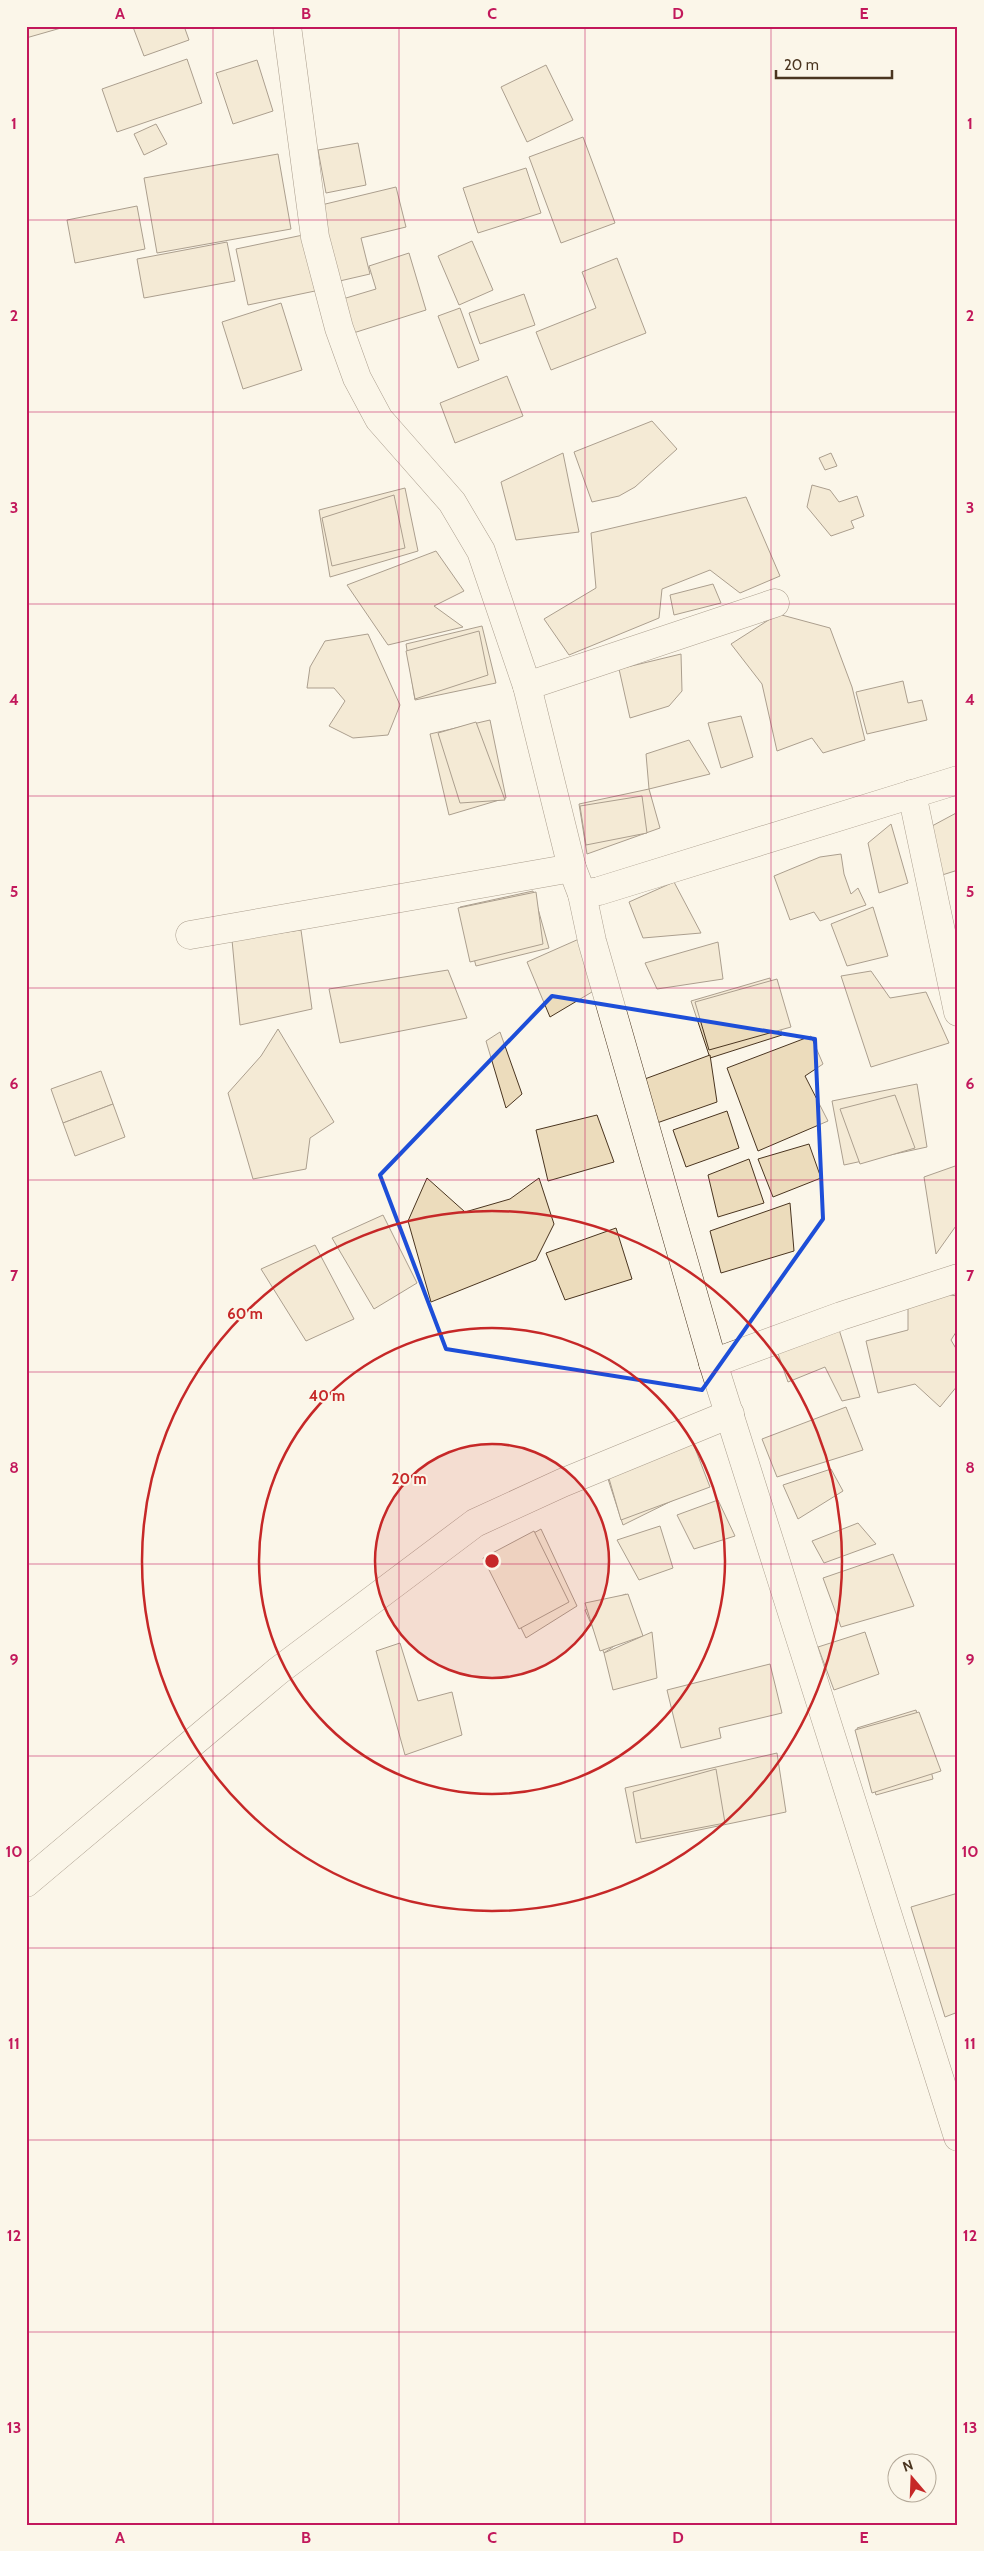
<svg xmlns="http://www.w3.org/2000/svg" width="984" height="2551" viewBox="0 0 984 2551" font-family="Cabin,sans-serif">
<rect width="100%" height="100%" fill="#fbf6e9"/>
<g fill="#ecdcbc" stroke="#4a3520">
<polygon points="26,26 68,26 26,38"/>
<polygon points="136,26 184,26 189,40 144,56 133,27"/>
<polygon points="187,59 202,103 117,132 102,89"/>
<polygon points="257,60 273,111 233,124 216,73"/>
<polygon points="546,65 573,120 527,142 501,87"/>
<polygon points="156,124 167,144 144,155 134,134"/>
<polygon points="583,137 615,223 561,243 529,157"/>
<polygon points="358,143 366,185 326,193 318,150"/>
<polygon points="278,154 291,229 157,253 144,178"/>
<polygon points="526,168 541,213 478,233 463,188"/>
<polygon points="396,187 406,227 361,238 370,274 331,283 313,207"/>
<polygon points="137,206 145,249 75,263 67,220"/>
<polygon points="303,235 315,291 248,305 236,249"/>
<polygon points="472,241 493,290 459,305 438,256"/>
<polygon points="227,242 235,281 144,298 137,259"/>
<polygon points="409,253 426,310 347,335 336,301 376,289 369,266"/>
<polygon points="617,258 646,333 551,370 536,332 596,308 582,272"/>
<polygon points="524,294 535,325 480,344 469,313"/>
<polygon points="281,303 302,370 243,389 222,322"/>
<polygon points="460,308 479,360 458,368 438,316"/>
<polygon points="507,376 523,416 455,443 440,403"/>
<polygon points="652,421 677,449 635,487 619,496 592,502 574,452"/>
<polygon points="563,453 579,532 516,540 501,482"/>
<polygon points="831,453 837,466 825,470 819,458"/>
<polygon points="812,485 830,490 839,502 857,496 864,516 851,521 854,528 831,536 807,507"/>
<polygon points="405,488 418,551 330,577 319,510"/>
<polygon points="394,495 405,548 332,566 322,518"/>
<polygon points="746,497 780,576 740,593 710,570 662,589 659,618 569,655 544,619 596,588 591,533"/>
<polygon points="436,551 464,591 434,606 463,627 388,645 347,585"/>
<polygon points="713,584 721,603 674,615 670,595"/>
<polygon points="778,614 830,628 852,687 865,740 823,753 812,738 777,751 762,684 731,644"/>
<polygon points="482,626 496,683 415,700 406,644"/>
<polygon points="479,631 488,675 415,699 406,651"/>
<polygon points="368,634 400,705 388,735 353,738 329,726 345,701 334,688 307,688 310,667 325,641"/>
<polygon points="681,654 682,691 669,706 630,718 619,669"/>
<polygon points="903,681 908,703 922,700 927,720 867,734 856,692"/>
<polygon points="741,716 753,757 721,768 708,723"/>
<polygon points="490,720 506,798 449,815 430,734"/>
<polygon points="476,722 505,800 460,803 438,733"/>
<polygon points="689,740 710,774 649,789 646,754"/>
<polygon points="649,789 660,828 587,854 579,804"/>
<polygon points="642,796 647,833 586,845 580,806"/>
<polygon points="958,812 958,870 939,876 932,826"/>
<polygon points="891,824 908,883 879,893 868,843"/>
<polygon points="841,854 844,874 851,894 858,888 866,905 820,921 814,912 790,920 774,876 820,857"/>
<polygon points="674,882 701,933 643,938 629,902"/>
<polygon points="533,891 549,948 476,966 460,907"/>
<polygon points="536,892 543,944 470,962 458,908"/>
<polygon points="873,907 888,956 847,966 831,924"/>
<polygon points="301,930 312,1009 240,1025 232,940"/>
<polygon points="579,939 597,989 550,1017 527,962"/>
<polygon points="718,942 723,979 657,989 645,963"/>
<polygon points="448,970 467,1018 340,1043 329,989"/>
<polygon points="871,971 890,998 926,992 949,1043 871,1067 841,976"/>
<polygon points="770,978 782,1035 710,1058 691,1001"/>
<polygon points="777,979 791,1027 709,1050 695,1002"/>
<polygon points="278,1029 334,1122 310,1138 306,1169 253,1179 228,1093 261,1056"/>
<polygon points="500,1032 522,1094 506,1108 486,1041"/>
<polygon points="811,1036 823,1064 805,1076 828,1121 758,1151 727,1068"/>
<polygon points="710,1055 717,1102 654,1124 642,1080"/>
<polygon points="101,1071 113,1104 63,1123 51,1089"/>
<polygon points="917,1084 927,1147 844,1165 832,1101"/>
<polygon points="895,1095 915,1148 860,1164 840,1109"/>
<polygon points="113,1104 125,1137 75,1156 63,1123"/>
<polygon points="727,1111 739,1148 686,1167 673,1130"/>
<polygon points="597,1115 614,1162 548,1181 536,1130"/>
<polygon points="809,1144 821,1178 773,1197 758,1159"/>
<polygon points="749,1159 764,1203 718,1217 708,1175"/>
<polygon points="958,1165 958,1223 936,1254 924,1177"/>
<polygon points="427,1178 465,1212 510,1199 539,1178 554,1224 536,1260 431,1302 408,1221"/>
<polygon points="790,1203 794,1251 721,1273 710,1231"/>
<polygon points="383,1215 417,1283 374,1309 332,1238"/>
<polygon points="616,1228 632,1279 565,1300 546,1253"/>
<polygon points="315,1245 354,1319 306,1341 261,1269"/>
<polygon points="924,1291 957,1296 958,1299 958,1329 951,1340 958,1352 958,1385 940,1407 915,1384 878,1393 866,1341 908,1330 908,1304"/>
<polygon points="837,1323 860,1397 842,1401 825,1367 788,1382 775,1345"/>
<polygon points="846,1407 863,1450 777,1477 762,1439"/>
<polygon points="691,1441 706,1484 623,1525 608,1479"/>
<polygon points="693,1443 710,1487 621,1520 608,1475"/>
<polygon points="831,1469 843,1491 798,1519 783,1485"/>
<polygon points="718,1500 735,1536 694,1549 677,1515"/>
<polygon points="858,1523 876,1544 824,1563 812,1541"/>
<polygon points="660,1526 673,1568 639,1580 617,1540"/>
<polygon points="541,1529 577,1606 526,1638 487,1559"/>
<polygon points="534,1531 569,1602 519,1629 483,1558"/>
<polygon points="893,1554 914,1606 841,1627 823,1578"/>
<polygon points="626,1594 636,1631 604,1653 585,1610"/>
<polygon points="628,1594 643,1636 600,1651 585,1603"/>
<polygon points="652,1632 657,1678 613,1690 604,1653"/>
<polygon points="865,1632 879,1674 834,1690 818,1647"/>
<polygon points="400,1643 418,1701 452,1692 462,1735 405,1755 376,1651"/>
<polygon points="770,1664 782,1713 719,1728 721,1738 681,1748 667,1690"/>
<polygon points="916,1710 933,1779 876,1795 857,1728"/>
<polygon points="919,1712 941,1771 872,1793 855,1730"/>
<polygon points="777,1753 786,1812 636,1843 625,1788"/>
<polygon points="716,1769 725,1823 641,1839 633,1792"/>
<polygon points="958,1893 958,2012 945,2017 911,1907"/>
</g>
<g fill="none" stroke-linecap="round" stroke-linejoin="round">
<g stroke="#4a3520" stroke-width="29">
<g id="minor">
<polyline points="287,26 315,237 339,328 357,378 379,419 452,502 481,551 527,686 572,868 582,894 592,941 713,1363 958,2137"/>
<polyline points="527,686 775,603"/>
<polyline points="912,794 958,1012"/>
<polyline points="582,894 599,891 958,780"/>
<polyline points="190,935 572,868"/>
<polyline points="713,1363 841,1316 958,1278"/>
<polyline points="26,1883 278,1671 475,1523 562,1483 730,1414"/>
</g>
</g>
<use href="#minor" stroke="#fbf6e9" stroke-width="28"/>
</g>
<path d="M0 0H984V2551H0ZM552,996l263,43 8,180 -121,171 -256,-41 -66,-174z" fill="#fbf6e9" fill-opacity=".55" fill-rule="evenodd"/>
<path fill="none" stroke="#1d4ed8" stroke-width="4" stroke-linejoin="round" d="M552,996l263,43 8,180 -121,171 -256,-41 -66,-174z"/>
<path fill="none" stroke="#c2185b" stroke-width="1" stroke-opacity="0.55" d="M213,26v2499M399,26v2499M585,26v2499M771,26v2499M26,220h932M26,412h932M26,604h932M26,796h932M26,988h932M26,1180h932M26,1372h932M26,1564h932M26,1756h932M26,1948h932M26,2140h932M26,2332h932"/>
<circle cx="492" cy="1561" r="117" fill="#c62828" fill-opacity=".12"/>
<g fill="none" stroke="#c62828" stroke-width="2.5">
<circle cx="492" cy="1561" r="117"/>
<circle cx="492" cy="1561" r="233"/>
<circle cx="492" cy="1561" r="350"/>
</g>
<circle cx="492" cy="1561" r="8" fill="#c62828" stroke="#fbf6e9" stroke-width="2.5"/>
<g font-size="15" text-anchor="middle" font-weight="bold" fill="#c62828" stroke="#fbf6e9" stroke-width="4" stroke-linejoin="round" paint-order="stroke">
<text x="245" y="1319">60 m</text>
<text x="327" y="1401">40 m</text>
<text x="409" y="1484">20 m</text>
</g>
<rect width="984" height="2551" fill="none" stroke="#fbf6e9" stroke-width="55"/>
<g transform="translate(912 2478) rotate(341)"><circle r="24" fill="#fbf6e9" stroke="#b4a999"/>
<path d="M0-4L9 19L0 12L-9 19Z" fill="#c62828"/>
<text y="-8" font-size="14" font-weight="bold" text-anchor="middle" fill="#4a3520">N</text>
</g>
<path d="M776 70v8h116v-8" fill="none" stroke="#4a3520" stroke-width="2.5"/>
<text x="784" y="70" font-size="15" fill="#4a3520" stroke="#fbf6e9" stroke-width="4" paint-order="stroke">20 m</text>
<rect x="28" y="28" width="928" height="2496" fill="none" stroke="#c2185b" stroke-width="2"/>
<g font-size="16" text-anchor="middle" font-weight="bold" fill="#c2185b">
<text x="120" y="19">A</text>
<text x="306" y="19">B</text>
<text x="492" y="19">C</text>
<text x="678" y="19">D</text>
<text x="864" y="19">E</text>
<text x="14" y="129">1</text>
<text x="970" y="129">1</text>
<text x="14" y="321">2</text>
<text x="970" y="321">2</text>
<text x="14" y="513">3</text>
<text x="970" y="513">3</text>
<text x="14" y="705">4</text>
<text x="970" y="705">4</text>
<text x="14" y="897">5</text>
<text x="970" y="897">5</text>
<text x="14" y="1089">6</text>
<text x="970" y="1089">6</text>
<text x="14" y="1281">7</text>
<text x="970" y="1281">7</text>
<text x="14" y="1473">8</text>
<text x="970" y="1473">8</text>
<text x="14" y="1665">9</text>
<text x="970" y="1665">9</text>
<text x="14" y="1857">10</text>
<text x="970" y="1857">10</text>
<text x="14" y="2049">11</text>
<text x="970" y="2049">11</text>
<text x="14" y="2241">12</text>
<text x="970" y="2241">12</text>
<text x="14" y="2433">13</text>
<text x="970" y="2433">13</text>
<text x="120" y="2543">A</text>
<text x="306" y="2543">B</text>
<text x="492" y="2543">C</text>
<text x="678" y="2543">D</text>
<text x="864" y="2543">E</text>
</g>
</svg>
